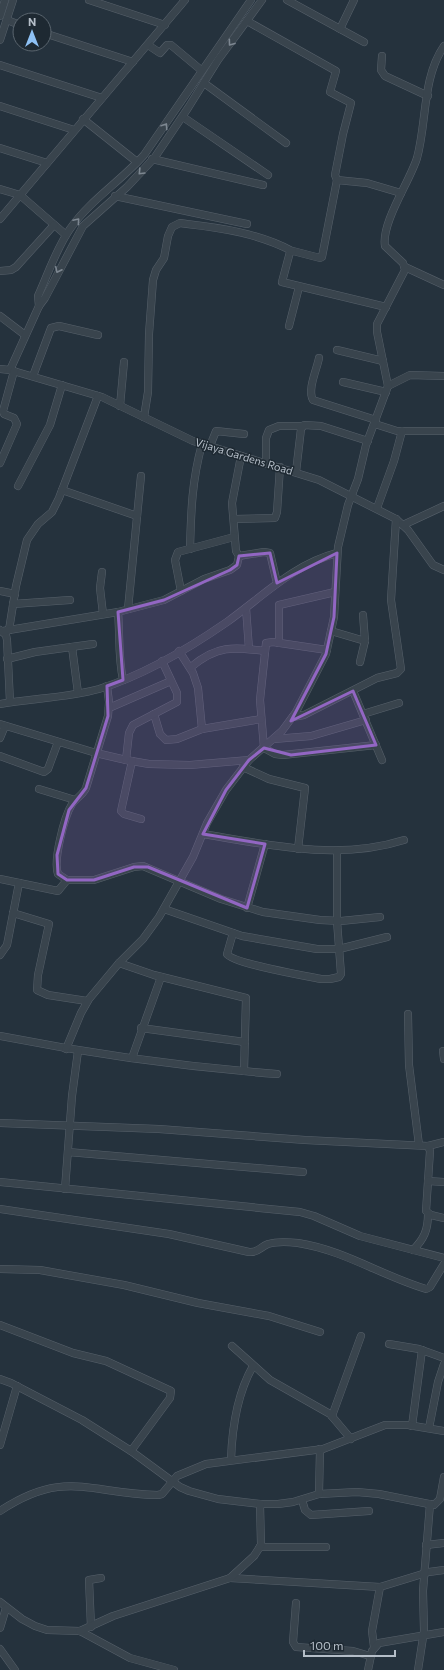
<svg xmlns="http://www.w3.org/2000/svg" width="444" height="1670" viewBox="0 0 444 1670" font-family="Commissioner,sans-serif">
<rect width="100%" height="100%" fill="#25323d"/>
<g fill="none" stroke-linecap="round" stroke-linejoin="round">
<g stroke="#57616b" stroke-width="8">
<g id="minor">
<polyline points="89,0 165,25"/>
<polyline points="287,0 364,42"/>
<polyline points="0,16 5,0"/>
<polyline points="7,20 20,25"/>
<polyline points="247,21 336,71 330,92 351,103 343,134 335,175 337,180 367,183 401,193"/>
<polyline points="340,29 354,0"/>
<polyline points="44,33 133,62"/>
<polyline points="0,40 13,0"/>
<polyline points="148,45 160,53 167,45 171,45 201,70"/>
<polyline points="382,56 381,70 385,76 428,96"/>
<polyline points="0,65 102,98"/>
<polyline points="204,83 286,143"/>
<polyline points="0,106 74,130"/>
<polyline points="183,117 268,175"/>
<polyline points="83,119 137,162"/>
<polyline points="0,148 47,163"/>
<polyline points="152,159 263,185"/>
<polyline points="337,180 322,257 320,258 293,251 290,252 282,282 386,307"/>
<polyline points="0,189 20,195 66,235"/>
<polyline points="115,196 247,224"/>
<polyline points="0,219 185,0"/>
<polyline points="405,267 444,285"/>
<polyline points="0,271 11,270 16,267 54,225"/>
<path d="M39,306l-1,-10c10,-22 18,-47 32,-67 20,-29 51,-48 74,-74l107,-155"/>
<polyline points="0,316 25,335"/>
<polyline points="289,326 299,287"/>
<polyline points="337,350 383,361"/>
<path d="M319,358c-2,11 -12,32 -6,42l63,20"/>
<polyline points="0,369 10,370 102,397 193,441 319,480 396,519 408,530 433,565 444,570"/>
<polyline points="10,370 39,306 45,298 83,226 127,187 155,157 188,108 218,60 262,0"/>
<polyline points="33,376 51,328 59,326 98,335"/>
<polyline points="343,382 386,392"/>
<polyline points="388,386 410,375 444,376"/>
<polyline points="120,406 124,362"/>
<path d="M144,417l4,-25 1,-58 4,-54 3,-10 8,-12 4,-22 4,-9 8,-4 7,1c36,4 73,10 105,27"/>
<polyline points="375,424 397,431 444,431"/>
<polyline points="210,446 216,431 244,434"/>
<polyline points="241,456 232,503 236,551 239,556 264,552 270,553 277,583"/>
<polyline points="0,463 17,424 14,418 4,414 3,411 14,371"/>
<polyline points="266,463 266,438 269,430 279,426 302,426"/>
<polyline points="296,472 301,429 304,425 321,426 368,441"/>
<polyline points="18,486 50,425 62,385"/>
<polyline points="62,490 137,516"/>
<polyline points="377,508 394,461 402,431"/>
<polyline points="234,519 275,518 277,512 280,467"/>
<polyline points="403,525 444,506"/>
<path d="M190,549c1,-38 2,-69 12,-105"/>
<polyline points="102,572 100,588 103,614"/>
<polyline points="0,591 15,594"/>
<polyline points="181,591 175,560 178,552 234,537"/>
<polyline points="13,604 70,600"/>
<polyline points="246,608 249,649"/>
<polyline points="128,609 141,476"/>
<path d="M118,612c2,23 0,45 5,68"/>
<polyline points="0,630 6,635 7,640 10,702"/>
<polyline points="9,630 16,586 27,540 38,524 52,512 59,498 98,396"/>
<polyline points="3,631 118,612 164,600 204,579 230,570 237,565 239,556"/>
<polyline points="331,631 365,641"/>
<polyline points="279,643 279,605 335,592"/>
<polyline points="72,647 78,693"/>
<polyline points="327,650 273,642 266,643 260,700 264,748 275,754 283,755 376,745"/>
<polyline points="179,651 193,673 198,688 202,729"/>
<polyline points="7,659 35,652 93,644"/>
<polyline points="360,662 365,641 363,615"/>
<path d="M191,667c26,-22 42,-20 74,-16"/>
<polyline points="353,691 382,760"/>
<path d="M0,704c33,-6 67,-6 99,-15 45,-14 89,-40 128,-67 35,-25 67,-58 110,-69"/>
<polyline points="109,708 171,681"/>
<polyline points="154,714 160,734 166,740 177,739 202,729 261,719"/>
<polyline points="363,714 399,703"/>
<polyline points="293,717 304,715 377,678 397,673 401,669 391,600 396,519"/>
<path d="M0,724l96,29 30,7 23,4 41,1 59,-5 33,-29 14,-19 30,-58 8,-37 4,-70 10,-42 10,-26 8,-34 22,-59 -11,-54v-8l28,-54 -2,-7 -18,-17c-4,-23 25,-65 32,-88 10,-36 5,-80 27,-112"/>
<polyline points="0,738 5,726"/>
<polyline points="274,739 311,736 366,720"/>
<polyline points="0,756 44,772 48,769 58,742"/>
<polyline points="126,760 129,733 133,725 177,702 177,693 162,661"/>
<polyline points="132,761 121,811 124,814 141,819"/>
<polyline points="243,767 269,779 305,788 298,849"/>
<polyline points="39,789 75,800"/>
<path d="M203,834c66,11 135,27 201,6"/>
<polyline points="0,879 58,891 67,880 94,880 134,867 143,866 221,899 263,912 320,920 341,921 380,917"/>
<path d="M67,880l-9,-6c-5,-13 6,-57 14,-70 4,-6 11,-9 14,-16l22,-72 1,-14 -2,-16"/>
<polyline points="247,908 265,844"/>
<polyline points="164,909 242,936 317,949 339,949 387,937"/>
<polyline points="13,913 49,924 38,975 37,990 48,995 87,1001"/>
<path d="M233,933l-6,21c5,9 79,22 94,25h9l9,-2 2,-3 -4,-53v-70"/>
<polyline points="0,955 7,945 19,883"/>
<polyline points="119,963 154,975 246,998 244,1071"/>
<polyline points="408,1014 409,1065 419,1145"/>
<polyline points="141,1028 245,1042"/>
<path d="M0,1036c91,18 185,31 277,38"/>
<polyline points="66,1049 81,1013 89,999 119,963 143,939 159,917 193,857 207,823 226,790 249,760"/>
<polyline points="443,1051 444,1059"/>
<polyline points="132,1058 161,977"/>
<polyline points="0,1123 159,1129 305,1140 428,1146 430,1151 426,1211 431,1215 444,1218"/>
<polyline points="428,1146 444,1142"/>
<polyline points="68,1152 303,1172"/>
<polyline points="428,1181 444,1182"/>
<polyline points="0,1182 300,1212 314,1216 360,1236 444,1258"/>
<polyline points="65,1189 72,1096 78,1051"/>
<path d="M0,1209l169,25 80,18c9,1 11,-5 19,-8 10,-3 21,-2 30,-1 46,7 84,33 128,46l4,-2 14,-23"/>
<path d="M413,1250c11,-11 15,-20 15,-36"/>
<polyline points="0,1269 40,1270 124,1285 198,1303 269,1316 320,1332"/>
<polyline points="0,1325 73,1353 106,1361 171,1391 170,1398 131,1451 180,1487 189,1491 218,1499 260,1504 278,1504 293,1502 319,1494 357,1492 379,1494 434,1505 440,1499 444,1477"/>
<polyline points="389,1344 419,1349 444,1358"/>
<polyline points="232,1346 270,1380 330,1414 351,1439"/>
<polyline points="0,1379 11,1383 82,1420 131,1451"/>
<polyline points="332,1416 361,1336"/>
<polyline points="412,1426 422,1350"/>
<polyline points="429,1428 438,1382 444,1364"/>
<polyline points="0,1445 17,1386"/>
<path d="M231,1460c1,-32 6,-66 22,-94"/>
<polyline points="319,1494 320,1449"/>
<polyline points="302,1500 305,1510 311,1515 369,1511"/>
<path d="M0,1511c65,-43 90,-17 158,-16l4,-1 15,-18 29,-12 117,-15 62,-24h23l36,6"/>
<polyline points="426,1545 444,1543"/>
<polyline points="260,1547 326,1547"/>
<polyline points="230,1578 380,1587 429,1572 444,1570"/>
<polyline points="0,1602 22,1619 35,1626 47,1630 80,1631 130,1658 174,1670"/>
<polyline points="296,1603 293,1642 296,1647 353,1651 370,1656"/>
<polyline points="91,1627 89,1580 101,1578"/>
<polyline points="0,1628 6,1608"/>
<polyline points="80,1631 113,1616 230,1578 254,1556 261,1545 260,1504"/>
<polyline points="374,1647 372,1631 380,1587"/>
<polyline points="0,1649 15,1670"/>
<polyline points="368,1670 372,1651 379,1643 444,1632"/>
<polyline points="418,1670 424,1631 423,1591 430,1504"/>
</g>
</g>
<use href="#minor" stroke="#39444d" stroke-width="7"/>
</g>
<defs><path id="oneway-chevron" d="M-2-3.5L2.5 0L-2 3.5" fill="none" stroke-width="1.6" stroke-linecap="round" stroke-linejoin="round"/></defs>
<g stroke="#7d8791">
<use href="#oneway-chevron" transform="translate(231 43) rotate(126)"/>
<use href="#oneway-chevron" transform="translate(165 126) rotate(-56)"/>
<use href="#oneway-chevron" transform="translate(141 172) rotate(134)"/>
<use href="#oneway-chevron" transform="translate(77 221) rotate(-50)"/>
<use href="#oneway-chevron" transform="translate(58 270) rotate(116)"/>
</g>
<path fill="#9266c3" fill-opacity="0.2" stroke="#9266c3" stroke-width="3" stroke-linejoin="round" d="M270,553l7,30 60,-30 -3,64 -8,37 -35,67 62,-30 23,54 -85,10 -27,-7 -15,12 -23,30 -23,44 62,10 -18,64 -99,-41h-14l-40,13h-27l-9,-6 -1,-19 12,-45 17,-22 22,-72 -1,-30 16,-6 -5,-68 46,-12 66,-30 7,-5 2,-9z"/>
<g text-anchor="middle" dominant-baseline="central" stroke-width="3" stroke-linejoin="round" paint-order="stroke">
<g font-size="11" fill="#b5bec8" stroke="#1e2932">
<text transform="translate(244 456) rotate(17)">Vijaya Gardens Road</text>
</g>
</g>
<g transform="translate(32 32)"><circle r="19" fill="#1e2932" stroke="#5a656e"/>
<path d="M0-3L7 15L0 10L-7 15Z" fill="#8ec1f4"/>
<text y="-6" font-size="11" font-weight="bold" text-anchor="middle" fill="#b5bec8">N</text>
</g>
<path d="M304 1650v6h91v-6" fill="none" stroke="#b5bec8" stroke-width="2"/>
<text x="310" y="1650" font-size="12" fill="#b5bec8" stroke="#1e2932" stroke-width="3" paint-order="stroke">100 m</text>
</svg>
